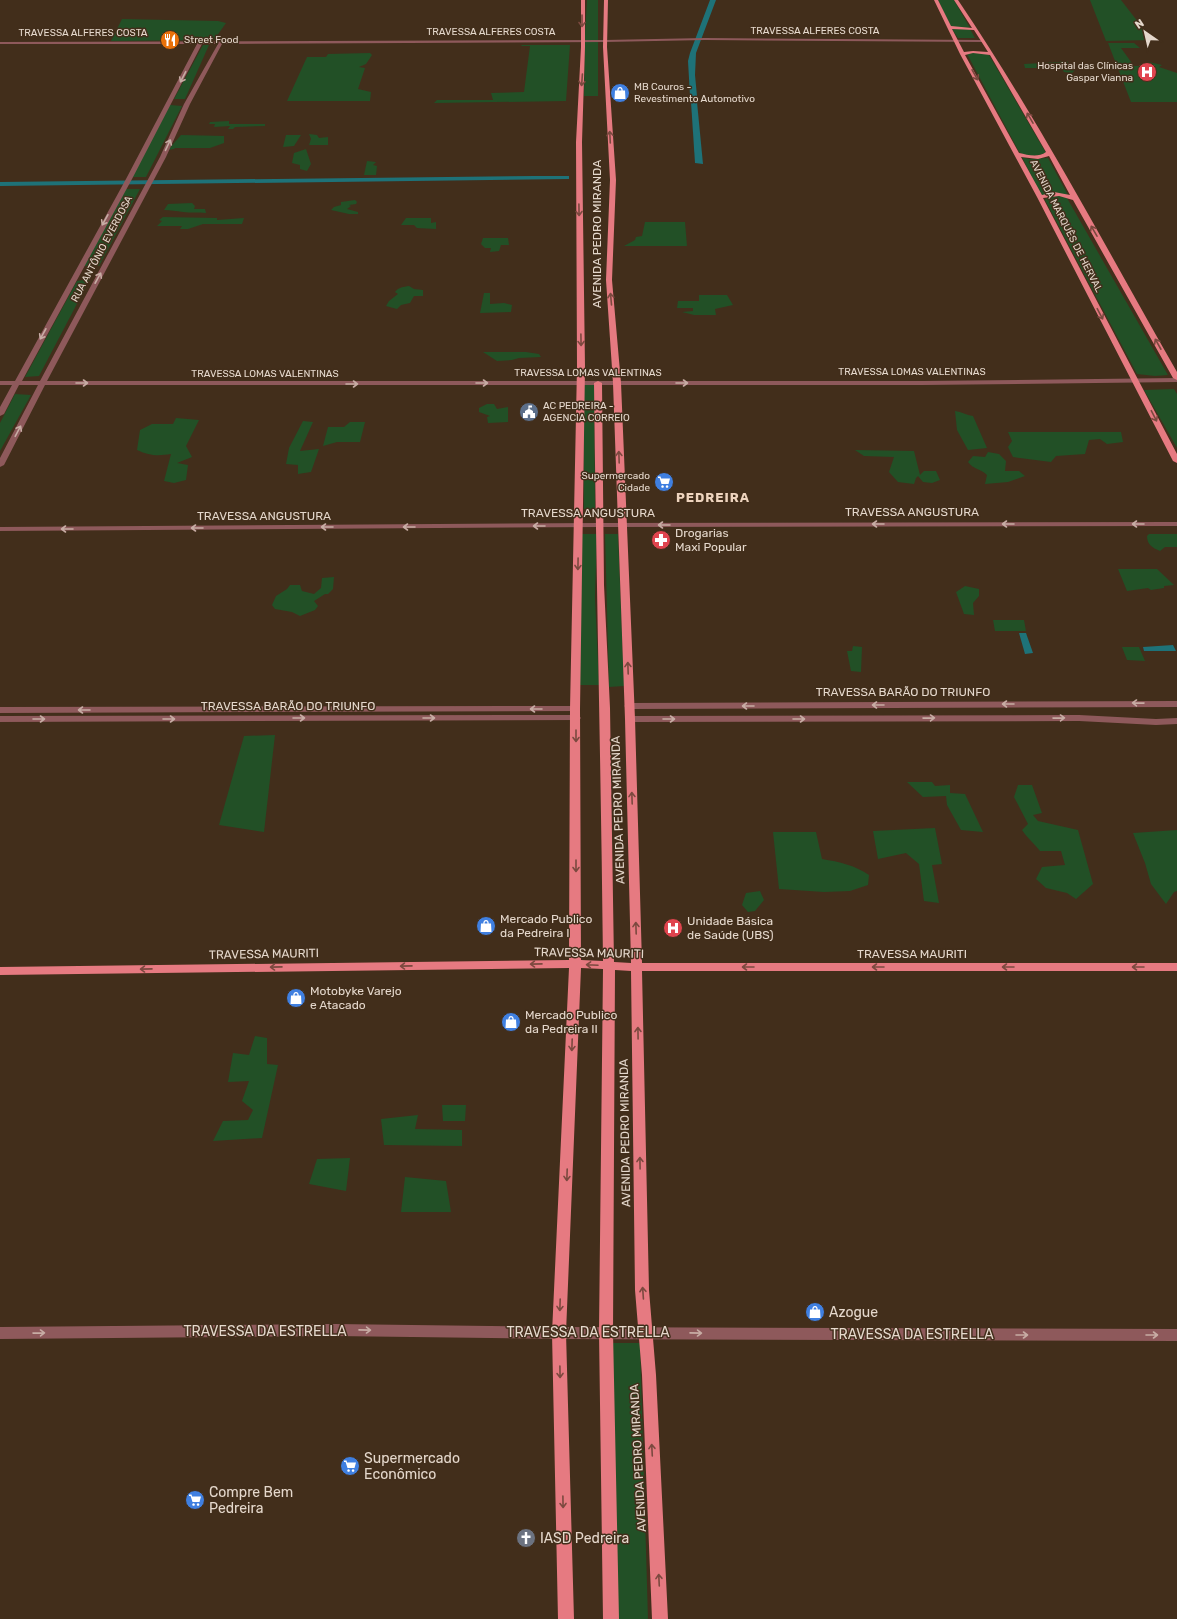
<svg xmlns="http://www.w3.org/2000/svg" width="1177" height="1619" viewBox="0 0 1177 1619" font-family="Rubik,sans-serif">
<rect width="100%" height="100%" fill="#422e1b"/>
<g fill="#225026">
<polygon points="587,0 598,0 598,96 584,96 585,35"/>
<polygon points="938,0 954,0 970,28 951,27"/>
<polygon points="1090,0 1121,0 1152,40 1106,41"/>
<polygon points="122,19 218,21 226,23 214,40 111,41"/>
<polygon points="952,29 970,29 975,38 958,38"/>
<polygon points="1108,43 1134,43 1140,48 1121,48 1134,66 1147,66 1147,64 1149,62 1162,65 1159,67 1177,73 1177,102 1131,102"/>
<polygon points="203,45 209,45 185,99 174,99"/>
<polygon points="522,45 570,45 566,101 434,103 437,100 493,100 491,93 524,92 530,46 521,46"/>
<polygon points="370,53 372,55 366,64 359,67 365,68 358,89 371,92 370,101 287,101 307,57 326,57 328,54"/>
<path d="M972,53h12l5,2 57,98c-9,3 -19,5 -27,-1l-52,-98z"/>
<polygon points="1060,61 1067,61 1071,68 1075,70 1072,73 1064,72 1061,68 1025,68 1024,64 1060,62"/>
<polygon points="170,105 182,106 146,177 132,177"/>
<polygon points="229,121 229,124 265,124 265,126 235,127 233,129 228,129 230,126 214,127 215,124 209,124 210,122"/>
<polygon points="309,134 317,135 319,138 328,137 328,145 309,145 311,139"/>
<polygon points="181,135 224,136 224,143 210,148 175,148 174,149 168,150"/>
<polygon points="286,135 301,135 294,146 283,147"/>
<polygon points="306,149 311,164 307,171 300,169 300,165 292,163 294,153"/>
<polygon points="1022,157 1029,159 1048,158 1068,195 1041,196"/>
<polygon points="367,161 376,162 373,165 377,166 376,175 364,175"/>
<polygon points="125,189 140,189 99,266 84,266"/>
<polygon points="1058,196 1067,198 1168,375 1155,376 1137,374 1045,200 1048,197"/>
<polygon points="355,200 357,202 356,204 349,205 351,206 347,209 358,212 358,214 349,214 331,210 334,207 341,205 341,202"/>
<path d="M192,203l3,3 -1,3h11l1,4c-8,-1 -15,0 -23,-1 -7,-1 -12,-2 -19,-2l4,-6z"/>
<polygon points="163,217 217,218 217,220 244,218 242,224 203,224 188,229 180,229 182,226 157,226 162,221 159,220"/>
<polygon points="406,218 431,218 431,223 436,222 436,229 417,228 414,225 401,225"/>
<polygon points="645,222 685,222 687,246 624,246 635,240 636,237 642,236"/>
<polygon points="483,238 508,238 509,245 501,245 499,251 490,252 491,248 485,248 481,244"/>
<polygon points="90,279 39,376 25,377 77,281"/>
<path d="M409,286l5,3 9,1v6h-9l-4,7 -9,2 -4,4 -11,-3 3,-5 9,-7 -3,-2c4,-5 8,-5 14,-6z"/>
<polygon points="484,293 490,293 490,304 504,303 512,305 511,312 480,313"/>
<polygon points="699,295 727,295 733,305 715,309 716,315 694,315 682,312 693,311 693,308 677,308 678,301 699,301"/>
<polygon points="483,352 526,352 539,354 541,357 519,358 512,360 497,361"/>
<polygon points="583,385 594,385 595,509 584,509"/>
<polygon points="1174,389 1177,394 1177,448 1144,390"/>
<polygon points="15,394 31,395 0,451 0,423"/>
<polygon points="487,404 494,404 497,409 508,407 508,422 488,423 487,417 490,416 479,412 479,408"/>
<path d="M955,411c7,1 11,4 18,5l14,32 -19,2 -11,-20z"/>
<path d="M176,418l23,2 -13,26 6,11 -15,6 11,2 -2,15 -12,3 -10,-2 7,-27c-13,2 -21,2 -34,-4l3,-20 12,-6h21z"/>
<polygon points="303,421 313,422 300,451 319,449 311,472 298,474 298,465 286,464 289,448"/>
<polygon points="350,422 365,422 360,442 337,442 323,446 328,427 344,427"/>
<polygon points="1008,432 1121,432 1123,442 1107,444 1100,439 1089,440 1085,454 1056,456 1051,462 1013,457 1008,447 1012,441"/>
<polygon points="855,450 914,451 920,475 924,471 936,471 940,480 932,483 923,482 918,476 916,478 914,484 898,482 889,472 894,457 864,456"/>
<path d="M988,452l11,2 7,7 -1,10h14l6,5 -17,6 -23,2 2,-9c-7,-7 -13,-5 -19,-13l5,-6 12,1z"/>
<polygon points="581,534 597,534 595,597 599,685 580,685"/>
<polygon points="605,534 618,534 624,686 609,687"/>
<path d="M1149,534h28v13h-12l-5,4c-7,-3 -13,-6 -13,-15z"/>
<polygon points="1118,569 1157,569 1174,585 1164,586 1164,588 1151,590 1148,588 1127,591"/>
<polygon points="334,577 333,589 328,594 325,594 314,601 318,606 315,610 300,616 292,612 275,609 272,605 276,596 287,589 290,585 300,585 302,591 314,594 321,588 322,578"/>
<polygon points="965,586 979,589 979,596 973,603 974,615 964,614 956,592"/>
<polygon points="993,620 1024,620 1026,631 995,631"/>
<polygon points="853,646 862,647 861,672 851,671 847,651 852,651"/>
<polygon points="1122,647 1139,647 1145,661 1127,660"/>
<polygon points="275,735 264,832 219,825 244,736"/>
<polygon points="907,782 932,782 935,786 950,785 950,793 965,794 983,832 961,830 947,805 946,796 923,797"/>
<path d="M1018,785h14l10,28 -9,2 5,6 40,9 15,54 -17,15 -9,-6 -21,-5 -10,-9 6,-12 23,-2 -4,-14h-21c-6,-8 -13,-13 -18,-21l6,-6 -14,-27z"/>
<polygon points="935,828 942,864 932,865 939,903 924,901 919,864 906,853 878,859 873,831"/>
<polygon points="1177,830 1177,891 1174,892 1166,904 1151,884 1145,863 1133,833"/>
<path d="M773,832h43l6,27c18,3 32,6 47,16l-1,10 -18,6 -26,1 -45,-3z"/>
<polygon points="760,891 764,900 755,911 748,912 742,905 746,893"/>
<polygon points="255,1036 267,1038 267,1064 278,1065 262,1138 213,1141 223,1121 248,1120 253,1110 242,1101 249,1081 228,1082 233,1053 249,1055"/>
<polygon points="442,1105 466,1105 465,1121 443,1121"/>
<polygon points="418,1115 415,1129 462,1130 462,1146 384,1145 381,1119"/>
<polygon points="350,1158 346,1191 309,1184 317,1159"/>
<polygon points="405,1177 446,1181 451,1212 401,1212"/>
<polygon points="612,1343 640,1343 648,1619 618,1619"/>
</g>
<g fill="#1e7278">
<polygon points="710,0 716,0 696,53 695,75 697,96 690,96 688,61 690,53"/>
<polygon points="691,102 697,102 703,164 695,163"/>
<polygon points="534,176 569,176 569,179 0,186 0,182"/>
<polygon points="1019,633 1026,633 1033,653 1025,654"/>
<polygon points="1173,645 1176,651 1144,651 1143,647"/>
</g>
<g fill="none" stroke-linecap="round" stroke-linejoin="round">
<g fill="#8e595b" fill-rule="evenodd">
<path d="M705,38l277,2 2,1 -2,1 -277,-2 -100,2 -383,2 -32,60 -24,53 -119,224h876l254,-3v4l-254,3h-878l-41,80 -4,2v-9l38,-73h-19l-15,29 -4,2v-9l12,-22h-12v-4h15l111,-202 71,-135h-197v-2l605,-2zM202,44h16l-34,60 -24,53 -120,224h-18l110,-202z"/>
<polygon points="1177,522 1177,526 600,527 0,531 0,527 600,523"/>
<polygon points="1177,701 1177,707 629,709 624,706 629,703"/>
<polygon points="575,706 580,709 578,711 0,713 0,707"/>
<polygon points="576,715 579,716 581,718 579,720 0,722 0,716"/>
<polygon points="1079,715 1156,719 1177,718 1177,724 1156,725 1079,721 630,722 625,719 630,716"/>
<polygon points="334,1324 559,1327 1177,1329 1177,1341 559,1339 334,1336 0,1339 0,1327"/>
</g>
<g fill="#e67a81" fill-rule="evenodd">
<path d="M581,0h4v47l-3,95 3,225 -5,342 1,251 22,1c-2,-193 -7,-385 -9,-578l4,-2 4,2 2,202 6,123 4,254 17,1 -6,-244 -12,-336 -7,-103 4,-100 -7,-133 1,-47h4l-1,47 9,133 -4,100 9,103 14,336 7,244h535v8h-535l7,319 7,85 12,244h-16l-10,-244 -7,-85 -4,-319 -16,-1 -2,362 6,287h-16l-4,-287 4,-363 -22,-1 -15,365 8,286h-16l-6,-286 17,-365 -569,7v-8l569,-7 1,-251 7,-342 -1,-225 5,-95z"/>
<path d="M934,0h4l13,26 21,2 -18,-28h4c81,120 147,246 219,372v8l-4,-2 -100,-178 -14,-4 -16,2 134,256v9l-4,-2 -136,-264 -77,-143zM952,29l22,1 14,22 -15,-1 -9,1zM973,53l17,2 56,97c-8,6 -18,3 -27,1l-54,-98zM1049,156l21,39 -16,-3 -12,3 -21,-38 17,2z"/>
</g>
</g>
<defs><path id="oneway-shaft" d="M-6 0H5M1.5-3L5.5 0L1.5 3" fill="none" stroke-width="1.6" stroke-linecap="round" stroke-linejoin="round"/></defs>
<g stroke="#7b493f">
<use href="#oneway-shaft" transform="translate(582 21) rotate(90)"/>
<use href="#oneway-shaft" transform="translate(975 75) rotate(61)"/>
<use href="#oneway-shaft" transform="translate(582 80) rotate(94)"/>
<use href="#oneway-shaft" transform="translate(1030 118) rotate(-120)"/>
<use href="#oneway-shaft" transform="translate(610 137) rotate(-93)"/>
<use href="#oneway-shaft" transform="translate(579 210) rotate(89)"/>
<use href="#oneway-shaft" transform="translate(1094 231) rotate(-120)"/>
<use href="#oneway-shaft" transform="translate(611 299) rotate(-95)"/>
<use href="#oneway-shaft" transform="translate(1100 314) rotate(62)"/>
<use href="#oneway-shaft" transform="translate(581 340) rotate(89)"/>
<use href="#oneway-shaft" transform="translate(1158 344) rotate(-119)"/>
<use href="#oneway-shaft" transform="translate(1154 416) rotate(63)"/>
<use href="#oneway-shaft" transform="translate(619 457) rotate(-92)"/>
<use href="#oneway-shaft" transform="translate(578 564) rotate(91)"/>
<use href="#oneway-shaft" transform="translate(628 668) rotate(-92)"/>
<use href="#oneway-shaft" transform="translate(576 736) rotate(90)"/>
<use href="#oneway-shaft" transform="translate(632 798) rotate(-92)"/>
<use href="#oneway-shaft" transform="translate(576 866) rotate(90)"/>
<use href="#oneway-shaft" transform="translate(636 928) rotate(-92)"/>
<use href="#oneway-shaft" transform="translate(536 964) rotate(179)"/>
<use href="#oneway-shaft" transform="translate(592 965) rotate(-177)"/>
<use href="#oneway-shaft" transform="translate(406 966) rotate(179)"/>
<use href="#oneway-shaft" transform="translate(276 967) rotate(179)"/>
<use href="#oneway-shaft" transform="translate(748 967) rotate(-180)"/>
<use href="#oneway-shaft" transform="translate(878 967) rotate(-180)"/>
<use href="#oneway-shaft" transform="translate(1008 967) rotate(180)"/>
<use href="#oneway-shaft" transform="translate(1138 967) rotate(-180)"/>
<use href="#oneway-shaft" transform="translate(146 969) rotate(179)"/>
<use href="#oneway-shaft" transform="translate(638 1033) rotate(-91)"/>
<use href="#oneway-shaft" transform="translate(572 1045) rotate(92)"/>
<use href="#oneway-shaft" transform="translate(640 1163) rotate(-91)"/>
<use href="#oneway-shaft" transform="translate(567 1175) rotate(92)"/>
<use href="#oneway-shaft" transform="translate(643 1293) rotate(-94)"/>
<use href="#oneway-shaft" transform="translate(560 1305) rotate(92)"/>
<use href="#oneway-shaft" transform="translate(560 1372) rotate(89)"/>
<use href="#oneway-shaft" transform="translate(652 1450) rotate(-93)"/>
<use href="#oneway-shaft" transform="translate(563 1502) rotate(89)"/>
<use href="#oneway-shaft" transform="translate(659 1580) rotate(-93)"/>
</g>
<g stroke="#c7aca4">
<use href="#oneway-shaft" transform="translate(183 77) rotate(117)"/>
<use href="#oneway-shaft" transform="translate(168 145) rotate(-65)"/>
<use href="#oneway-shaft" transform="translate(105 220) rotate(119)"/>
<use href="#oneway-shaft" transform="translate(98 278) rotate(-61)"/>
<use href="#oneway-shaft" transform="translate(43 334) rotate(119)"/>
<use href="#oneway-shaft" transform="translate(82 383)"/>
<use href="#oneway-shaft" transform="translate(482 383)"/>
<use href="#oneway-shaft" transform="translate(682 383)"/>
<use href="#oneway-shaft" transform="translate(352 384)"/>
<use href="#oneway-shaft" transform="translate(18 431) rotate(-62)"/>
<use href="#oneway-shaft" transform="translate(878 524) rotate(180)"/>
<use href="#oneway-shaft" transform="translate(1008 524) rotate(180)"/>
<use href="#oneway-shaft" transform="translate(1138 524) rotate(180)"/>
<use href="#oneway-shaft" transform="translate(664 525) rotate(180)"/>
<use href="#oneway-shaft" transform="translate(539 526) rotate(180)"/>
<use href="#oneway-shaft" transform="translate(327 527) rotate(180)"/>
<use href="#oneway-shaft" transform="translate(409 527) rotate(180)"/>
<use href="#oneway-shaft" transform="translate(197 528) rotate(180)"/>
<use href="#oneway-shaft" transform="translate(67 529) rotate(180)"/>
<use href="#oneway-shaft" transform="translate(1138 703) rotate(-179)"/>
<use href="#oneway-shaft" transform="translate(1008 704) rotate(180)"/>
<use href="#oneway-shaft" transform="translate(878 705) rotate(180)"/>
<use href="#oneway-shaft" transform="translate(748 706) rotate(180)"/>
<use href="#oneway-shaft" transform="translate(536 709) rotate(180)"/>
<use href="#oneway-shaft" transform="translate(84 710) rotate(180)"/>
<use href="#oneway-shaft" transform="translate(299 718)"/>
<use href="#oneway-shaft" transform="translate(429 718)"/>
<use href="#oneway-shaft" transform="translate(929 718) rotate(-1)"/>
<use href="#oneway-shaft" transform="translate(1059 718) rotate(-1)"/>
<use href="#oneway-shaft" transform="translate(39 719)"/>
<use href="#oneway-shaft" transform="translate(169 719)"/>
<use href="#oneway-shaft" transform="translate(669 719)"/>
<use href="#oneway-shaft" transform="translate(799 719)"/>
<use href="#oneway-shaft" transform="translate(365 1330) rotate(1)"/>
<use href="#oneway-shaft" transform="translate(39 1333) rotate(-1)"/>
<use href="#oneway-shaft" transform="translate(696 1333) rotate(1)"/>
<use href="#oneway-shaft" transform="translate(1022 1335)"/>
<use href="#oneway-shaft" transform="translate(1152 1335)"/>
</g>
<defs>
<g id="restaurant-disc" transform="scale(1)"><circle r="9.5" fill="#e8710a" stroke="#422e1b"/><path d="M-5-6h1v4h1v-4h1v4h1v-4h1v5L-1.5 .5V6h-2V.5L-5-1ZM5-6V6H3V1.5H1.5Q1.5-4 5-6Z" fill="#fff"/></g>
<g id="hospital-disc" transform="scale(1)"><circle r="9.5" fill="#e0444e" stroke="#422e1b"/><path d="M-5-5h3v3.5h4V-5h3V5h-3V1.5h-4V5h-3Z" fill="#fff"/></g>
<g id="shop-disc" transform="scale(1)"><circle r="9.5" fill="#3f7fe0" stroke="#422e1b"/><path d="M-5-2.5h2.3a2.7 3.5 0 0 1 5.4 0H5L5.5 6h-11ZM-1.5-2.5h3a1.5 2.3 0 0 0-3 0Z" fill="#fff"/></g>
<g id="civic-disc" transform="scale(1)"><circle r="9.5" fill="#5c6f8a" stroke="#422e1b"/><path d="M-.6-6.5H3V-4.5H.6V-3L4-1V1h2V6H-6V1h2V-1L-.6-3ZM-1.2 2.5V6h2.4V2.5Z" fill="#fff"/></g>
<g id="supermarket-disc" transform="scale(1)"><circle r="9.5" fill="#3f7fe0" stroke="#422e1b"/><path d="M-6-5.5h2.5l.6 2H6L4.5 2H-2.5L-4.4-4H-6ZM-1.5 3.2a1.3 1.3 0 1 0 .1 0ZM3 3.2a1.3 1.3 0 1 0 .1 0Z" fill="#fff"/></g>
<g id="pharmacy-disc" transform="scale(1)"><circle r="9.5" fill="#e0444e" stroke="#422e1b"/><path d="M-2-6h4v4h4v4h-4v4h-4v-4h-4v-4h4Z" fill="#fff"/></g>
<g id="church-disc" transform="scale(1)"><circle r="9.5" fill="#6b7280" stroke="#422e1b"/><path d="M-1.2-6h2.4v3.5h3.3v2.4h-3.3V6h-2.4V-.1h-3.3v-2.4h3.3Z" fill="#fff"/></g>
</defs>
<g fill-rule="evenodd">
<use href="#restaurant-disc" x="170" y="40"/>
<use href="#hospital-disc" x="1147" y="72"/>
<use href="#shop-disc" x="620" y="93"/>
<use href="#civic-disc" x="529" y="412"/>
<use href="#supermarket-disc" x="664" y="482"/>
<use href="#pharmacy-disc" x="661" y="540"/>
<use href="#shop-disc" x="486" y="926"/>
<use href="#hospital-disc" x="673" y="928"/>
<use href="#shop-disc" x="296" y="998"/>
<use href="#shop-disc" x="511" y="1022"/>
<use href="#shop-disc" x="815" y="1312"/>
<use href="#supermarket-disc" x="350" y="1466"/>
<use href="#supermarket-disc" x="195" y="1500"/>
<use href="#church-disc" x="526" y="1538"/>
</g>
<g text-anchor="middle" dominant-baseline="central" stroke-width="3" stroke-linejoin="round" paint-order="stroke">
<g font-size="10" fill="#e5d8cc" stroke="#422e1b">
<text x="815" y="31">TRAVESSA ALFERES COSTA</text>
<text x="491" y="32">TRAVESSA ALFERES COSTA</text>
<text x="83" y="33">TRAVESSA ALFERES COSTA</text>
<text transform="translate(1066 226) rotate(63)">AVENIDA MARQUÊS DE HERVAL</text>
<text transform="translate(102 249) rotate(-62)">RUA ANTÔNIO EVERDOSA</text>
<text x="912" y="372">TRAVESSA LOMAS VALENTINAS</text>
<text x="588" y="373">TRAVESSA LOMAS VALENTINAS</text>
<text x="265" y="374">TRAVESSA LOMAS VALENTINAS</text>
</g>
<g font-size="10" fill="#e5d8cc" stroke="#422e1b" text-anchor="start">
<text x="184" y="40">Street Food</text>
<text x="1133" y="66" text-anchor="end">Hospital das Clínicas<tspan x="1133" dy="12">Gaspar Vianna</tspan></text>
<text x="634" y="87">MB Couros -<tspan x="634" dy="12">Revestimento Automotivo</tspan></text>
<text x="543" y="406">AC PEDREIRA -<tspan x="543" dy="12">AGENCIA CORREIO</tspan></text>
<text x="650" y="476" text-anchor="end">Supermercado<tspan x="650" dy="12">Cidade</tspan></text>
</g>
<g font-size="12" fill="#e5d8cc" stroke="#422e1b">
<text transform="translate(597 234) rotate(-90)">AVENIDA PEDRO MIRANDA</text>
<text x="912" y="512">TRAVESSA ANGUSTURA</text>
<text x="588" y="513">TRAVESSA ANGUSTURA</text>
<text x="264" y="516">TRAVESSA ANGUSTURA</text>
<text x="903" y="692">TRAVESSA BARÃO DO TRIUNFO</text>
<text x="288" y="706">TRAVESSA BARÃO DO TRIUNFO</text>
<text transform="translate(618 810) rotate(-92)">AVENIDA PEDRO MIRANDA</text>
<text transform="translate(589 953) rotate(1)">TRAVESSA MAURITI</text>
<text transform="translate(264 954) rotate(-1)">TRAVESSA MAURITI</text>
<text x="912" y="954">TRAVESSA MAURITI</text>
<text transform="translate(625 1133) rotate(-91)">AVENIDA PEDRO MIRANDA</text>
<text transform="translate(638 1458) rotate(-93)">AVENIDA PEDRO MIRANDA</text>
</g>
<g font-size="12" fill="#e5d8cc" stroke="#422e1b" text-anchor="start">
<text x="675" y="533">Drogarias<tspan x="675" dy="14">Maxi Popular</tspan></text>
<text x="500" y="919">Mercado Publico<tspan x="500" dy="14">da Pedreira I</tspan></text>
<text x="687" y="921">Unidade Básica<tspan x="687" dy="14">de Saúde (UBS)</tspan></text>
<text x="310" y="991">Motobyke Varejo<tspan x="310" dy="14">e Atacado</tspan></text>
<text x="525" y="1015">Mercado Publico<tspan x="525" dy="14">da Pedreira II</tspan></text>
</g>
<g font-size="13" font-weight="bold" letter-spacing="1" fill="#eed4be" stroke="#422e1b">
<text x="713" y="497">PEDREIRA</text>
</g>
<g font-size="14" fill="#e5d8cc" stroke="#422e1b" text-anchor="start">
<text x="829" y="1312">Azogue</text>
<text x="364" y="1458">Supermercado<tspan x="364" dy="16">Econômico</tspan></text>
<text x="209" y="1492">Compre Bem<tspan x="209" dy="16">Pedreira</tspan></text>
<text x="540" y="1538">IASD Pedreira</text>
</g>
<g font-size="14" fill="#e5d8cc" stroke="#422e1b">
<text x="265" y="1331">TRAVESSA DA ESTRELLA</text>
<text x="588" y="1332">TRAVESSA DA ESTRELLA</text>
<text x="912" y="1334">TRAVESSA DA ESTRELLA</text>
</g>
</g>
<g transform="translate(1145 32) rotate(326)" stroke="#422e1b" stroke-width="3" paint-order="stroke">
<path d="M0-3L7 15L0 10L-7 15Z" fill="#e5d8cc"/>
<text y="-6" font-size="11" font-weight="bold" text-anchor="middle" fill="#e5d8cc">N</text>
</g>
</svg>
